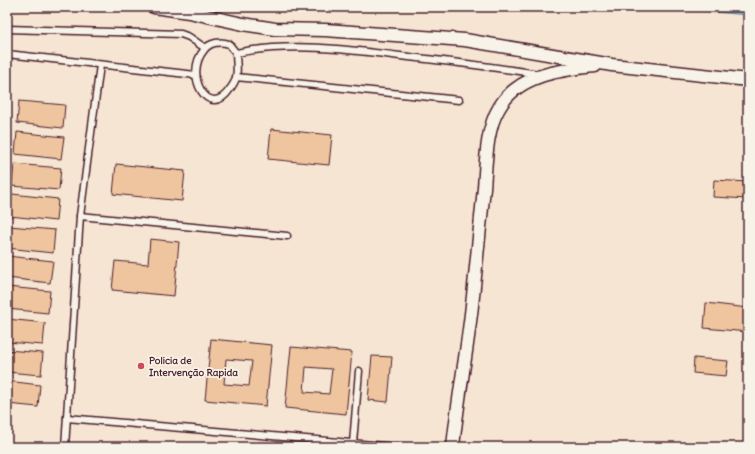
<svg xmlns="http://www.w3.org/2000/svg" width="755" height="454" viewBox="0 0 755 454" font-family="Delius,sans-serif">
<rect width="100%" height="100%" fill="#f5e5d2"/>
<filter id="ink" filterUnits="userSpaceOnUse"><feTurbulence type="fractalNoise" baseFrequency=".025" numOctaves="2"/><feDisplacementMap in="SourceGraphic" scale="8" xChannelSelector="R" yChannelSelector="G"/><feConvolveMatrix kernelMatrix="1 2 1 2 8 2 1 2 1" color-interpolation-filters="sRGB"/></filter>
<g filter="url(#ink)">
<polygon fill="#7ecadd" stroke="#698696" points="655,7 748,7 748,15"/>
<g fill="none" stroke-linecap="round" stroke-linejoin="round">
<polyline stroke="#5f6372" stroke-width="1" points="699,7 748,11"/>
</g>
<g fill="#efc59f" stroke="#4a1f2b" fill-rule="evenodd">
<polygon points="19,101 65,105 63,128 17,123"/>
<polygon points="271,129 332,135 329,165 268,159"/>
<polygon points="17,132 64,137 61,159 15,154"/>
<polygon points="14,164 61,168 59,190 12,186"/>
<polygon points="116,164 185,171 182,201 113,194"/>
<polygon points="714,180 748,182 748,199 713,197"/>
<polygon points="12,194 58,199 56,221 10,216"/>
<polygon points="9,226 55,230 53,253 7,248"/>
<polygon points="150,239 179,242 174,296 112,290 115,261 148,264"/>
<polygon points="7,256 53,261 50,283 7,278"/>
<polygon points="7,287 50,291 48,313 7,309"/>
<polygon points="706,303 748,308 748,332 704,328"/>
<polygon points="7,319 45,323 43,345 7,342"/>
<path d="M211,339l61,6 -6,61 -61,-6zM226,359l26,2 -3,25 -25,-2z"/>
<path d="M291,347l61,5 -6,62 -61,-6zM306,367l26,2 -3,25 -25,-2z"/>
<polygon points="7,350 43,353 41,375 7,372"/>
<polygon points="372,356 392,357 388,402 368,400"/>
<polygon points="694,358 728,361 726,376 693,373"/>
<polygon points="7,381 40,385 38,407 7,404"/>
</g>
<g fill="none" stroke-linecap="round" stroke-linejoin="round">
<g stroke="#4a1f2b" stroke-width="9">
<g id="service">
<polyline points="7,29 181,34 189,37 205,48"/>
<path d="M236,53l-7,-9c-8,-3 -19,-2 -25,6 -21,25 5,71 26,39 3,-4 5,-7 6,-11 2,-8 0,-17 0,-25 53,-11 110,-4 164,3 46,5 93,11 139,18"/>
<polyline points="7,54 196,75"/>
<polyline points="236,77 459,100"/>
<polyline points="80,216 287,236"/>
<polyline points="67,418 396,447"/>
<polyline points="353,443 359,371"/>
<polyline points="65,447 80,216 100,65"/>
</g>
</g>
<g stroke="#4a1f2b" stroke-width="15">
<g id="minor">
<polyline points="154,7 189,12 243,24 275,29 325,30 465,40 612,65 748,80"/>
<path d="M453,447c5,-50 15,-100 20,-151 4,-36 7,-72 11,-108 2,-25 2,-59 15,-80 19,-34 62,-38 96,-42"/>
</g>
</g>
<use href="#service" stroke="#f7f3e8" stroke-width="6"/>
<use href="#minor" stroke="#f7f3e8" stroke-width="12"/>
</g>
</g>
<circle fill="#d1495b" stroke="#f7f3e8" stroke-width="1.5" cx="141" cy="366" r="4"/>
<g text-anchor="middle" dominant-baseline="central" stroke-width="3.5" stroke-linejoin="round" paint-order="stroke">
<g font-size="10" font-weight="bold" fill="#4a1f2b" stroke="#f7f3e8" text-anchor="start">
<text x="149" y="360">Policia de<tspan x="149" dy="12">Intervenção Rapida</tspan></text>
</g>
</g>
<rect width="755" height="454" fill="none" stroke="#f7f3e8" stroke-width="24"/>
<rect x="12" y="12" width="731" height="430" fill="none" stroke="#4a1f2b" stroke-width="1.5" filter="url(#ink)"/>
</svg>
